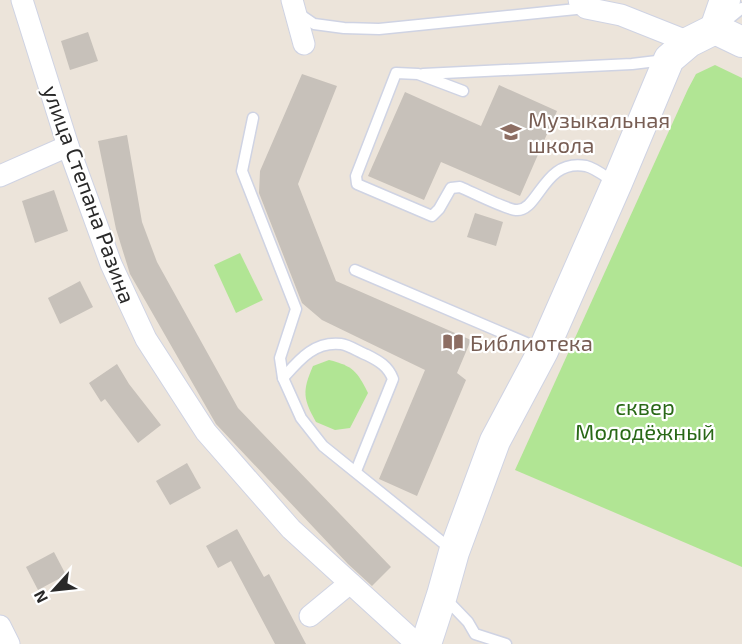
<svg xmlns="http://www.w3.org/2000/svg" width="742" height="644" viewBox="0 0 742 644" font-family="'Exo 2',sans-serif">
<rect width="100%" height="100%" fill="#ece4da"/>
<g fill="#b1e594">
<polygon points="715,65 742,78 742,567 515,470 688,89 696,74"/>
<polygon points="240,253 263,300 236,313 214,265"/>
<path d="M329,360c24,6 28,11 39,33l-18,35 -15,2 -19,-8c-13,-23 -14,-31 -3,-56z"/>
</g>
<g fill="#c7c1ba">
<polygon points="88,32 98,61 70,70 61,41"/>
<polygon points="302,74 337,86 298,184 336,281 471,340 457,373 466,380 417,496 379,479 425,370 322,320 302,303 259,193 260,171"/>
<polygon points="499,85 557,111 520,196 441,162 424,200 368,176 405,92 481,126"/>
<polygon points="127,135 142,222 157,262 238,408 391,567 372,586 348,564 216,424 130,274 116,229 98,141"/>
<polygon points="54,190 68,231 35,243 22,201"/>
<polygon points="475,213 503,222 496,246 467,237"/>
<polygon points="80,281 93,307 60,324 48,298"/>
<polygon points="117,364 129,384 161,425 138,443 105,399 101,402 89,383"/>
<polygon points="187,463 201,488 170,505 156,481"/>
<polygon points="237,529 264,577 269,574 306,644 275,644 231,561 218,568 206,546"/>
<polygon points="54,552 66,575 38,590 26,567"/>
</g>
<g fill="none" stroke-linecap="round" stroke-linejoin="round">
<g stroke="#cfd3e3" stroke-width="13">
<g id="lane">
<polyline points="298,13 314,24 344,28 379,29 586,8"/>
<polyline points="726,21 742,8"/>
<polyline points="423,74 632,64 665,60"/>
<path d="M463,91l-45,-17 -22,-1 -40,103 1,8 75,32 7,-7 12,-21 9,-1c12,5 45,22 56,23 23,2 27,-52 70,-44 9,2 20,11 28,16"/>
<polyline points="253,118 242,171 296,309 280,358 283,378 301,418 323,446 452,550"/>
<polyline points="355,270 543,350"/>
<path d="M283,378c16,-18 31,-37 58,-34 8,1 18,8 26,11 12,6 21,11 26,24l-37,92"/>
<polyline points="444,597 468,622 475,634 506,644"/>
</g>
</g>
<g stroke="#cfd3e3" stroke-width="23">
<g id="street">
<polyline points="22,0 68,146 111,264 146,339 206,432 291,529 417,644"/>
<polyline points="292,0 304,44"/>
<polyline points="579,0 586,8 621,15 689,42"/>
<polyline points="0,176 68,146"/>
<polyline points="310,616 350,583"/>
<polyline points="0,626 9,644"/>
</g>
</g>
<g stroke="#cfd3e3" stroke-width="32">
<g id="secondary">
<polyline points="715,29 725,0"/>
<polyline points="715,29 742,42"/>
<polyline points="426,644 442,595 454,552 495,441 543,351 617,183 669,59 689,42 715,29"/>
</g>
</g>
<use href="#lane" stroke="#fff" stroke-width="10"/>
<use href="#street" stroke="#fff" stroke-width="21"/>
<use href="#secondary" stroke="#fff" stroke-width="30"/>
</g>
<defs>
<g id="school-bare" transform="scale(1.62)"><path d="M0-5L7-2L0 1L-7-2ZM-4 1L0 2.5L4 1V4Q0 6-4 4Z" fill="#8d6e63" stroke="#fff" stroke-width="2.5" paint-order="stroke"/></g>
<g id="library-bare" transform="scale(1.62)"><path d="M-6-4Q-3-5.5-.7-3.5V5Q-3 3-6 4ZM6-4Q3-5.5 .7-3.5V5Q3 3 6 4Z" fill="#8d6e63" stroke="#fff" stroke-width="2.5" paint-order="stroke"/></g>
</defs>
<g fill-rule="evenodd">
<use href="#school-bare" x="511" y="132"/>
<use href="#library-bare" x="453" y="342"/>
</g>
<g text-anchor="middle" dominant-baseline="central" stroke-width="4.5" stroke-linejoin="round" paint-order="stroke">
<g font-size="22" fill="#785e54" stroke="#fff" text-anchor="start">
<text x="528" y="119">Музыкальная<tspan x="528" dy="25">школа</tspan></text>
<text x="470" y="342">Библиотека</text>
</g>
<g font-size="22" fill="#292929" stroke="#fff">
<text transform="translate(90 194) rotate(70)">улица Степана Разина</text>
</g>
<g font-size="22" fill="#296817" stroke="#fff">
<text x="645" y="406">сквер<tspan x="645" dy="25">Молодёжный</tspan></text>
</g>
</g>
<g transform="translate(54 590) rotate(243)" stroke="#ffffff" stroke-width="4.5" paint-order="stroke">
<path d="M0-4.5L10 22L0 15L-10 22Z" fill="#292929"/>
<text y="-9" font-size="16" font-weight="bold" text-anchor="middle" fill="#292929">N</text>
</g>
</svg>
